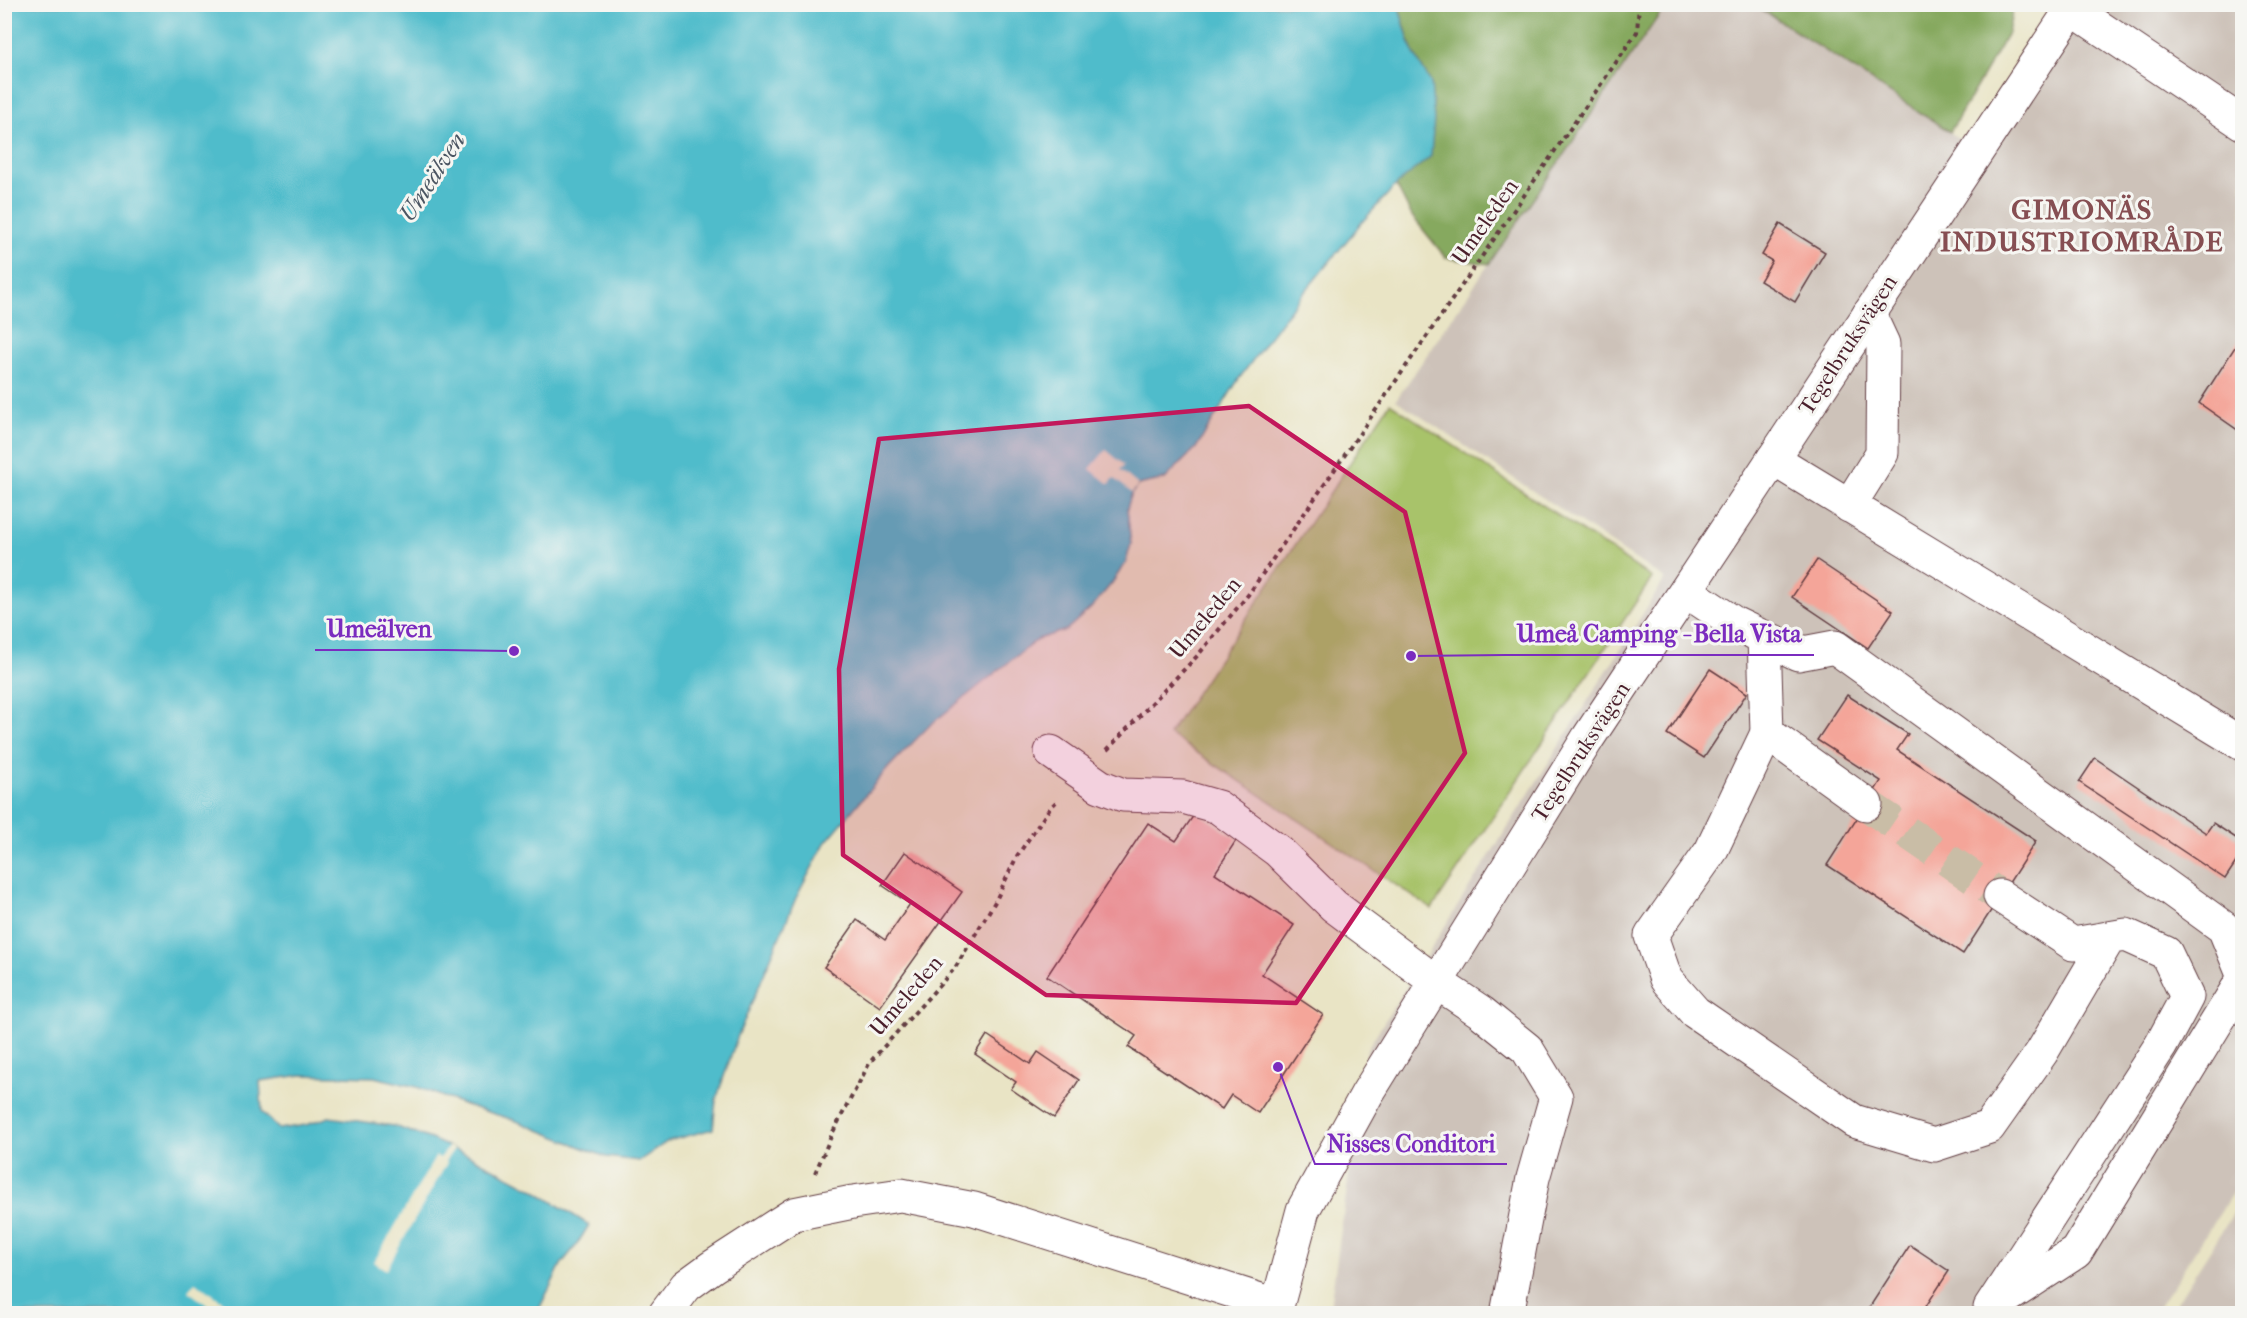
<svg xmlns="http://www.w3.org/2000/svg" width="2247" height="1318" viewBox="0 0 2247 1318" font-family="'IM FELL French Canon',serif">
<rect width="100%" height="100%" fill="#f6f6f2"/>
<filter id="ink" filterUnits="userSpaceOnUse"><feTurbulence type="fractalNoise" baseFrequency=".0167" numOctaves="2"/><feDisplacementMap in="SourceGraphic" scale="12" xChannelSelector="R" yChannelSelector="G"/><feConvolveMatrix kernelMatrix="1 2 1 2 8 2 1 2 1" color-interpolation-filters="sRGB"/></filter>
<filter id="wash" filterUnits="userSpaceOnUse"><feTurbulence type="fractalNoise" baseFrequency=".008" numOctaves="4" result="noise"/><feDisplacementMap in="SourceGraphic" scale="24" xChannelSelector="R" yChannelSelector="G"/><feGaussianBlur stdDeviation="1.35" result="paint"/><feColorMatrix in="noise" values="0 0 0 0 0 0 0 0 0 0 0 0 0 0 0 0 0 1.4 0 .05"/><feComposite in="paint" operator="in"/></filter>
<g filter="url(#wash)">
<rect width="100%" height="100%" fill="#e9e4c5"/>
<g fill="#cdc2b9">
<polygon points="1666,5 1755,5 1983,154 2080,5 2242,5 2242,1178 2155,1313 1329,1314 1367,1049 1665,579 1396,400"/>
<polygon points="2242,1200 2242,1313 2170,1313"/>
</g>
<polygon fill="#a8c36a" stroke="#79714a" stroke-width="1.5" points="1390,403 1652,578 1432,909 1169,734"/>
<g fill="#86a95e" stroke="#686444" stroke-width="1.5">
<polygon points="1398,5 1666,5 1489,264 1446,258 1412,216 1396,185 1431,156 1431,83 1412,50"/>
<polygon points="2013,5 2013,9 2008,33 1950,132 1755,5"/>
</g>
<polygon fill="#50bccb" stroke="#4d6e7b" stroke-width="1.5" points="5,5 1398,5 1412,50 1431,83 1434,119 1431,156 1396,185 1363,221 1293,306 1238,380 1196,448 1165,479 1138,485 1132,493 1127,508 1131,544 1126,562 1112,583 1092,607 1066,630 1038,639 930,725 889,767 825,843 796,898 737,1038 716,1100 713,1129 668,1141 639,1161 606,1157 514,1120 465,1105 417,1087 374,1077 302,1075 260,1081 262,1112 279,1129 306,1125 329,1117 394,1126 431,1139 470,1156 531,1188 589,1225 576,1246 562,1263 537,1313 5,1314"/>
<g fill="#e9e4c5">
<polygon points="1106,450 1124,465 1120,470 1138,485 1132,493 1114,478 1109,484 1090,469"/>
<polygon points="449,1146 454,1149 445,1161 447,1163 386,1270 374,1262 436,1156 440,1158"/>
<polygon points="195,1282 239,1313 218,1313 188,1291"/>
</g>
<g id="blocks">
<g fill="#f4a599">
<polygon points="1780,224 1825,252 1795,302 1760,281 1772,261 1762,255"/>
<polygon points="2242,336 2242,433 2199,403"/>
<polygon points="1817,560 1893,611 1868,648 1792,597"/>
<polygon points="1710,669 1747,693 1704,758 1667,734"/>
<polygon points="1847,695 1908,734 1897,750 2036,841 1963,954 1827,865 1881,781 1817,740"/>
<polygon points="2095,758 2206,833 2213,823 2242,842 2242,853 2225,879 2079,782"/>
<polygon points="1196,812 1237,839 1215,873 1294,925 1262,974 1323,1015 1258,1113 1231,1095 1222,1109 1128,1047 1136,1036 1047,976 1148,823 1176,841"/>
<polygon points="905,852 962,892 880,1007 824,967 857,920 885,940 910,904 882,885"/>
<polygon points="987,1035 1030,1064 1038,1052 1079,1080 1054,1118 1011,1089 1016,1082 975,1054"/>
<polygon points="1910,1245 1949,1271 1921,1314 1871,1314 1867,1311"/>
</g>
</g>
</g>
<g filter="url(#ink)">
<use href="#blocks" fill-opacity="0" stroke="#623d42" stroke-width="1.5"/>
<g fill="none" stroke-linecap="round" stroke-linejoin="round">
<polyline stroke="#c9bda6" stroke-width="33" stroke-dasharray="33 16" stroke-linecap="butt" points="1866,804 2000,896"/>
<g stroke="#623d42" stroke-width="35">
<g id="minor">
<polyline points="2068,4 2072,9 2242,123"/>
<polyline points="1773,459 2242,744"/>
<polyline points="1849,506 1882,453 1883,344 1869,314"/>
<polyline points="1686,591 1734,623 1798,654 1835,647 2224,928 2242,972"/>
<polyline points="1764,637 1767,733 1866,804"/>
<polyline points="1767,733 1711,851 1651,936 1666,979 1695,1012 1854,1121 1934,1145 1989,1127 2042,1052 2109,938"/>
<polyline points="1051,752 1100,786 1123,795 1183,797 1218,807 1278,851 1334,906 1436,982 1481,1012 1527,1049 1556,1097 1533,1178 1507,1314"/>
<polyline points="2001,1301 2076,1252 2242,981"/>
<polyline points="1990,1308 2161,1045 2187,997 2166,953 2126,935 2073,944 2000,896"/>
<polyline points="665,1314 686,1286 712,1267 794,1214 853,1202 901,1195 974,1209 1276,1305"/>
<polyline points="1275,1314 1303,1210 1367,1094 1588,738 2075,4"/>
</g>
</g>
<g stroke="#623d42" stroke-width="4" stroke-dasharray="4.5 4.5" stroke-linecap="butt">
<polyline points="1107,750 1198,655 1248,595 1637,32 1639,4"/>
<polyline points="815,1173 833,1132 870,1062 955,968 996,900 1017,856 1050,808 1058,800"/>
</g>
<use href="#minor" stroke="#fff" stroke-width="33"/>
<polyline stroke="#4a1f2b" stroke-width="4.5" stroke-dasharray="9 4.5" stroke-linecap="butt" points="2242,1314 2242,1313"/>
</g>
</g>
<path fill="#c2185b" fill-opacity="0.2" stroke="#c2185b" stroke-width="4.5" stroke-linejoin="round" d="M1249,406l156,106 60,241 -169,250 -250,-8 -203,-140 -4,-186 40,-230z"/>
<g text-anchor="middle" dominant-baseline="central" stroke-width="6" stroke-linejoin="round" paint-order="stroke">
<g font-size="22" fill="#4a1f2b" stroke="#f6f6f2">
<text transform="translate(1485 222) rotate(-55)">Umeleden</text>
<text transform="translate(1848 345) rotate(-57)">Tegelbruksvägen</text>
<text transform="translate(1205 618) rotate(-50)">Umeleden</text>
<text transform="translate(1581 752) rotate(-57)">Tegelbruksvägen</text>
<text transform="translate(906 996) rotate(-49)">Umeleden</text>
</g>
<g font-size="24" font-style="italic" fill="#4c5663" stroke="#f6f6f2">
<text transform="translate(432 177) rotate(-57)">Umeälven</text>
</g>
<g font-size="28" font-weight="bold" letter-spacing="1.5" fill="#864e52" stroke="#f6f6f2">
<text x="2082" y="209">GIMONÄS<tspan x="2082" dy="32">INDUSTRIOMRÅDE</tspan></text>
</g>
</g>
<path fill="none" stroke="#7b2cbf" stroke-width="2" d="M514 651L444 650H315M1411 656L1505 655H1814M1278 1067L1315 1164H1507"/>
<g fill="#7b2cbf" stroke="#f6f6f2" stroke-width="2">
<circle cx="514" cy="651" r="6"/>
<circle cx="1411" cy="656" r="6"/>
<circle cx="1278" cy="1067" r="6"/>
</g>
<g font-size="24" text-anchor="middle" font-weight="bold" fill="#7b2cbf" stroke="#f6f6f2" stroke-width="6" stroke-linejoin="round" paint-order="stroke">
<text x="379" y="637">Umeälven</text>
<text x="1659" y="642">Umeå Camping - Bella Vista</text>
<text x="1411" y="1152">Nisses Conditori</text>
</g>
<rect width="2247" height="1318" fill="none" stroke="#f6f6f2" stroke-width="24"/>
</svg>
